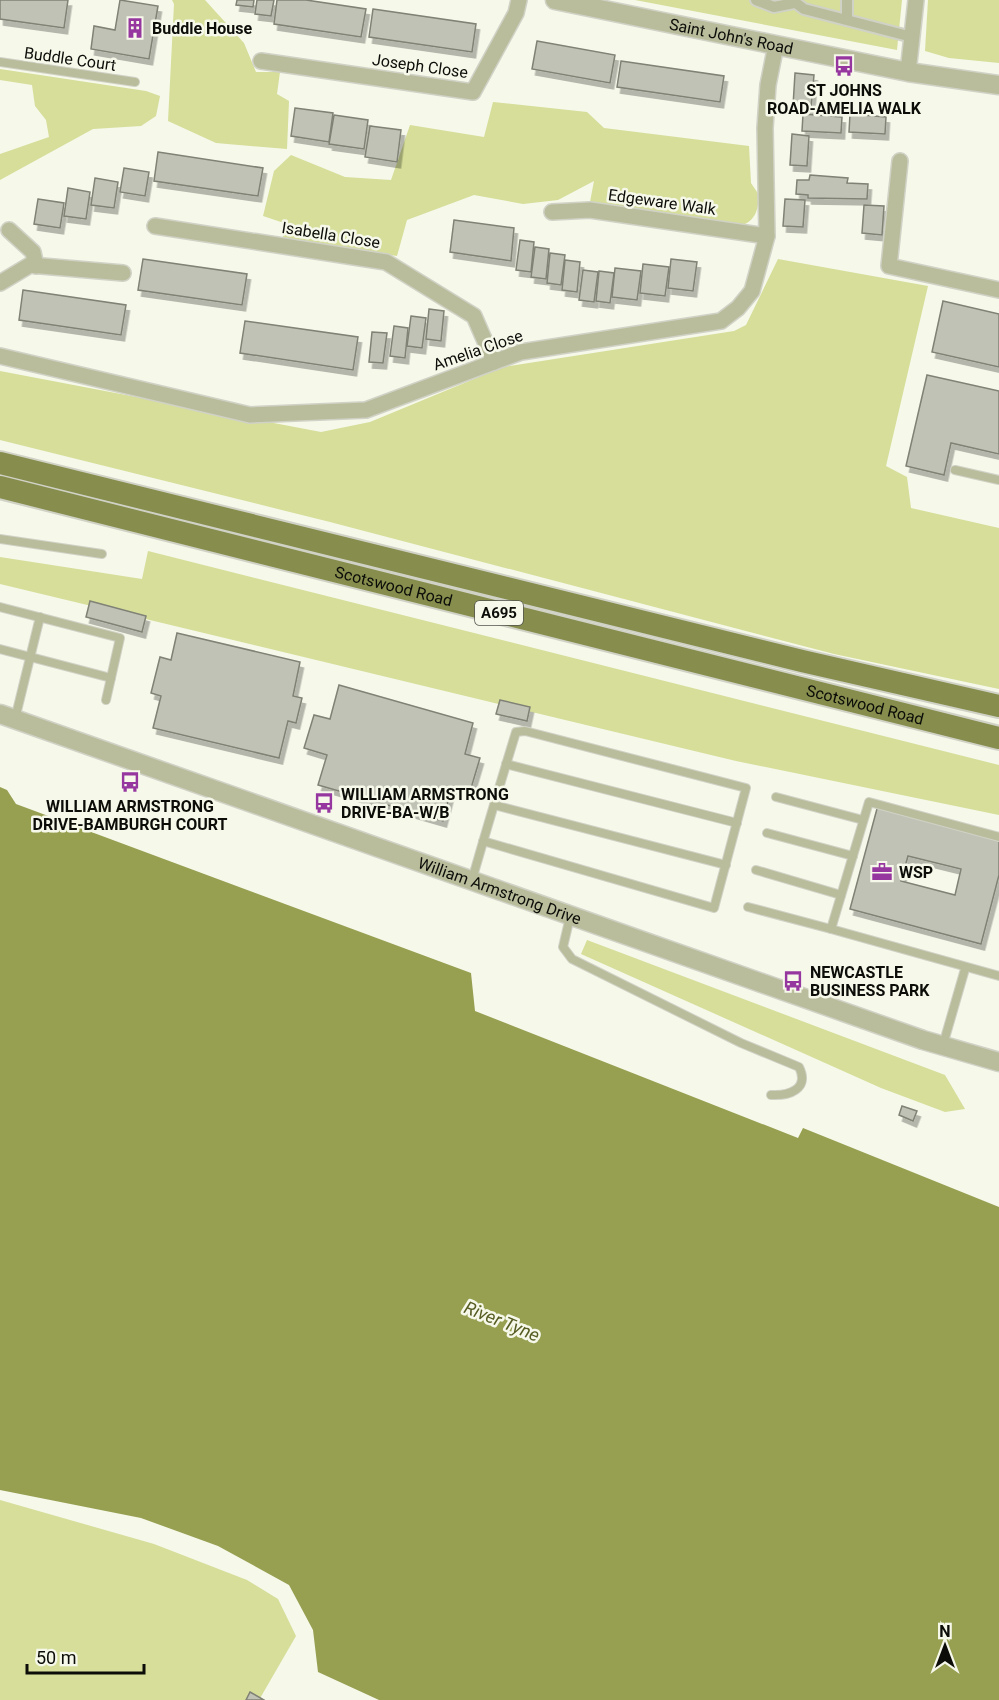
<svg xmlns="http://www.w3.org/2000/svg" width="999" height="1700" viewBox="0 0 999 1700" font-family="Roboto,sans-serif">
<defs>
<filter id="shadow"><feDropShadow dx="3.5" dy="6" stdDeviation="0" flood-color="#0004"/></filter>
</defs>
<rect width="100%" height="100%" fill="#f6f8ea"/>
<g fill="#d6de99">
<polygon points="172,0 205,0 244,43 256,72 280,72 277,94 289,101 287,149 216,143 168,121 174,4"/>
<polygon points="635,0 902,0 897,50"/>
<polygon points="928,0 999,0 999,63 949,58 925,51"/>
<polygon points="0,69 146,91 160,96 156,116 141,126 93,129 0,180 0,154 49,137 46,120 35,106 32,85 0,80"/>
<path d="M493,102l94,10 17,16 145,18 2,37 8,12c-1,15 -3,25 -18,31l-151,-24 4,-21 -36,19 -35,4 -49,-9 -67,25 -10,36 -114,-18 1,-15 -21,-7 11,-45 17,-16 54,22 46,3 19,-55 74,12z"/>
<polygon points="778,259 928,286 886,466 907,477 911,508 999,528 999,689 834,654 330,522 0,440 0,371 321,432 370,422 503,367 734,331 746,325"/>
<polygon points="148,551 999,765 999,815 736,761 0,584 0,557 142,579"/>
<polygon points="587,940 945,1075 965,1109 945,1112 881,1088 581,954"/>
<polygon points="0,1500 154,1544 247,1580 278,1599 296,1636 259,1700 0,1700"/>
</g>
<polygon fill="#979f51" points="0,787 7,790 16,804 471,973 475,1011 798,1138 803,1128 999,1207 999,1700 379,1700 318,1672 313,1630 289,1585 218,1546 141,1518 0,1490"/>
<g fill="#c0c2b5" stroke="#808276" stroke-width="1.5" fill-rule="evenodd" filter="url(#shadow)">
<polygon points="0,0 68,0 64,28 0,19"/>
<polygon points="120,0 158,6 149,59 91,49 94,26 115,30"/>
<polygon points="237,0 254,0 253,7 236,5"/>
<polygon points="257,0 274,0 271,16 255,14"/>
<polygon points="277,0 306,0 366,9 361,37 274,24"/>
<polygon points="373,9 476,24 472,52 369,37"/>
<polygon points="537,41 615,55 610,83 532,69"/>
<polygon points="621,61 724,76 720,102 617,87"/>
<polygon points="795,73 814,75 811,108 793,106"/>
<polygon points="295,108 333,113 329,142 291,136"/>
<polygon points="803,114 842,117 841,133 802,131"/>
<polygon points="850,114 886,117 885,134 849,132"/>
<polygon points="334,115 368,120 364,149 329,144"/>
<polygon points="370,126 401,130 397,162 365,157"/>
<polygon points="792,134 809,136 807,166 790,165"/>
<polygon points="158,152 263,168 258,196 154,181"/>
<polygon points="124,168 149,172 145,196 120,192"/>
<polygon points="810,175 848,178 847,183 868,184 867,199 808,198 808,195 796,194 797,180 809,180"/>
<polygon points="95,178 118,182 114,208 91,205"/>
<polygon points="68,188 90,192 86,219 64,216"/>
<polygon points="38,199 64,203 60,228 34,224"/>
<polygon points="785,199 805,200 803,227 783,226"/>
<polygon points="864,205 884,206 882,235 862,233"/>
<polygon points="454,220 514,228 511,261 450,252"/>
<polygon points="520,240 534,242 531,272 516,270"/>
<polygon points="535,247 549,249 546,279 531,277"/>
<polygon points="550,253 565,255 561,285 547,283"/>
<polygon points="143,259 247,274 242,305 138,290"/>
<polygon points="671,259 697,262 693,291 668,288"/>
<polygon points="565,260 580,262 577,292 562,290"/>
<polygon points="643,264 669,267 665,296 640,293"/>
<polygon points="615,268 641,271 637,300 612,297"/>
<polygon points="583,270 598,272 594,302 579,300"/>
<polygon points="599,271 614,273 610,303 596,301"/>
<polygon points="23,290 126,305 121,335 19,320"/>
<polygon points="943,301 999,314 999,367 932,352"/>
<polygon points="429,309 444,311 441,341 426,339"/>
<polygon points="411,316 426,318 422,348 407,346"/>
<polygon points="245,321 358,337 353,370 240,353"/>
<polygon points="394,326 408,328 405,358 390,356"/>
<polygon points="372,332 387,333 383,363 369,362"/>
<polygon points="927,375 999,391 999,454 951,443 944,475 906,466"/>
<polygon points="90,601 146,616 142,632 86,617"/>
<polygon points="177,633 300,662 293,696 302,698 296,723 288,721 279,758 153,728 161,696 151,693 160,657 171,660"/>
<polygon points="339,685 473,723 465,754 480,758 469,795 451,790 443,821 318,785 327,755 304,748 314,715 330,719"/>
<polygon points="500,700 530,707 527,721 496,714"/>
<path d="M878,805l121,33v37l-18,69 -131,-35zM908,856l53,13 -6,26 -54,-14z"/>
<polygon points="902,1106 917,1111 913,1121 899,1115"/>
<polygon points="250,1692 264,1700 246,1700"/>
</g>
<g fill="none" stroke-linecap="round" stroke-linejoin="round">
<g stroke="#d1d2c6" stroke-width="10">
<g id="service">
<polyline points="0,62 135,82"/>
<polyline points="955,470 999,480"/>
<polyline points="0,539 102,554"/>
<polyline points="0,607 120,638 106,700"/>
<polyline points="0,649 111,678"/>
<polyline points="15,719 40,617"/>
<polyline points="506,764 737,823"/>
<polyline points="776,797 863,820"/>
<polyline points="494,805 726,865"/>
<polyline points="767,833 853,856"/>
<polyline points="999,837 869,802 831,929 999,976"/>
<polyline points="756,870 841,895"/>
<path d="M472,880c14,-49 29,-99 44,-148l9,-1 221,57 -32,120 -231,-67"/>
<polyline points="748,907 831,929"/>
<path d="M570,917l-7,30 9,12 169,84 58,24c11,22 -10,29 -28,28"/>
<polyline points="943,1045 965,969"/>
</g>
</g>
<g stroke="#d1d2c6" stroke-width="14">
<g id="pedestrian">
<polyline points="756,0 774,7 794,3"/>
<polyline points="792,0 804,9 912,37"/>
<polyline points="847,0 847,19"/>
</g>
</g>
<g stroke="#d1d2c6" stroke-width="18">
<g id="minor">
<polyline points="261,61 473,92 516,13 519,0"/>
<polyline points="908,72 916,0"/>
<polyline points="900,161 889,266 999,290"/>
<polyline points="552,212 590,210 767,236"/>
<polyline points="155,226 386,262 474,316 494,362"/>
<polyline points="9,230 33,252 36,266"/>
<polyline points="0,283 30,265 123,273"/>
<polyline points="0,356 250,415 366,410 521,352 721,321 738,308 752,291 767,236 765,128 768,85 776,45"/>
</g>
</g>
<g stroke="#d1d2c6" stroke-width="21">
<g id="tertiary">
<path id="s1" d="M555,0l353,72 91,13"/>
<path id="s2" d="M0,714l923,326 76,22"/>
</g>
</g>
<g stroke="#d1d2c6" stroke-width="26">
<g id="primary">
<polyline points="0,463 802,661 999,706"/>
<path id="s3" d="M0,487l999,251"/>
</g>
</g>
<use href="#service" stroke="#b9bd9c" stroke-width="8"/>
<use href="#pedestrian" stroke="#b9bd9c" stroke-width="10"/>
<use href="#minor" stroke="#b9bd9c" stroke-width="15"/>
<use href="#tertiary" stroke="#b9bd9c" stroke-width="18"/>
<use href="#primary" stroke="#868d4d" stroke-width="22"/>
</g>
<defs>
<g id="building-bare" transform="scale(1.62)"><path d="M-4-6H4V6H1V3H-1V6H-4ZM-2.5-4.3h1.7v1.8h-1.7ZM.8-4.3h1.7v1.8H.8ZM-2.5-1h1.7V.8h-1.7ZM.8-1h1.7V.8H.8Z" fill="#9637a0" stroke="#f6f8ea" stroke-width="2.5" paint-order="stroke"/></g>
<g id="bus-bare" transform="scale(1.62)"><path d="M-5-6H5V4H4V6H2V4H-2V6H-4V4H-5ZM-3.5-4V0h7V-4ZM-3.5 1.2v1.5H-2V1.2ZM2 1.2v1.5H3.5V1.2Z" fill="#9637a0" stroke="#f6f8ea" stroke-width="2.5" paint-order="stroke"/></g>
<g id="office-bare" transform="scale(1.62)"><path d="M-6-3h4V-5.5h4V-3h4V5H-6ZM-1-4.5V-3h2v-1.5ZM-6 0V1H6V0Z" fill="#9637a0" stroke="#f6f8ea" stroke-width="2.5" paint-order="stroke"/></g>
</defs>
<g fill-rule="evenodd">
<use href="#building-bare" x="135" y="28"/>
<use href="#bus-bare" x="844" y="66"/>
<use href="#bus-bare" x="130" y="782"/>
<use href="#bus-bare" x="324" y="803"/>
<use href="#office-bare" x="882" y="872"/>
<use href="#bus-bare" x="793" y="981"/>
</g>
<g text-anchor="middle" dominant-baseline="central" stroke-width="5" stroke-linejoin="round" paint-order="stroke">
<rect fill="#f6f8ea" stroke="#52544c" stroke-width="1.5" x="475" y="601" width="48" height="24" rx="4.5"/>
<g font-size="15" font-weight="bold" fill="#0c0d08">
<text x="499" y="613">A695</text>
</g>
<g font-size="16" font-weight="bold" fill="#0c0d08" stroke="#f6f8ea" text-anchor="start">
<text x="152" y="28">Buddle House</text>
<text x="844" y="90" text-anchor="middle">ST JOHNS<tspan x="844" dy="18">ROAD-AMELIA WALK</tspan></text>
<text x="341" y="794">WILLIAM ARMSTRONG<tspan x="341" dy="18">DRIVE-BA-W/B</tspan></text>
<text x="130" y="806" text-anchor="middle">WILLIAM ARMSTRONG<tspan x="130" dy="18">DRIVE-BAMBURGH COURT</tspan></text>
<text x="899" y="872">WSP</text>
<text x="810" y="972">NEWCASTLE<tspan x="810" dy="18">BUSINESS PARK</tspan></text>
</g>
<g font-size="16" fill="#0c0d08" stroke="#f6f8ea">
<text stroke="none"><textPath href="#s1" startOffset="180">Saint John's Road</textPath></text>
<text transform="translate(70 59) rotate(8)">Buddle Court</text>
<text transform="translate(420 66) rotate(8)">Joseph Close</text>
<text transform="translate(662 202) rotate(8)">Edgeware Walk</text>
<text transform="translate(331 235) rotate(9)">Isabella Close</text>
<text transform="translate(478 350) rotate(-19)">Amelia Close</text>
<text stroke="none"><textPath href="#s3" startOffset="406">Scotswood Road</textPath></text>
<text stroke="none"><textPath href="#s3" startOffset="892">Scotswood Road</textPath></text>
<text stroke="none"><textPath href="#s2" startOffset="530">William Armstrong Drive</textPath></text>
</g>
<g font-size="18" font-style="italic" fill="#575c23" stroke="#f6f8ea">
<text transform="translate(502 1321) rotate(22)">River Tyne</text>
</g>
</g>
<g transform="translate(945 1646)" stroke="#f6f8ea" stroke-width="4.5" paint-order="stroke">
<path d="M0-4.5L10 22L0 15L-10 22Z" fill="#0c0d08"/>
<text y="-9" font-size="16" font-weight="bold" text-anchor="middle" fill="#0c0d08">N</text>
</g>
<path d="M27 1664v9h117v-9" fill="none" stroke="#0c0d08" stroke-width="3"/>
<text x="36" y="1664" font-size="18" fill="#0c0d08" stroke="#f6f8ea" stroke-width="4.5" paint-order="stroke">50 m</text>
</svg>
